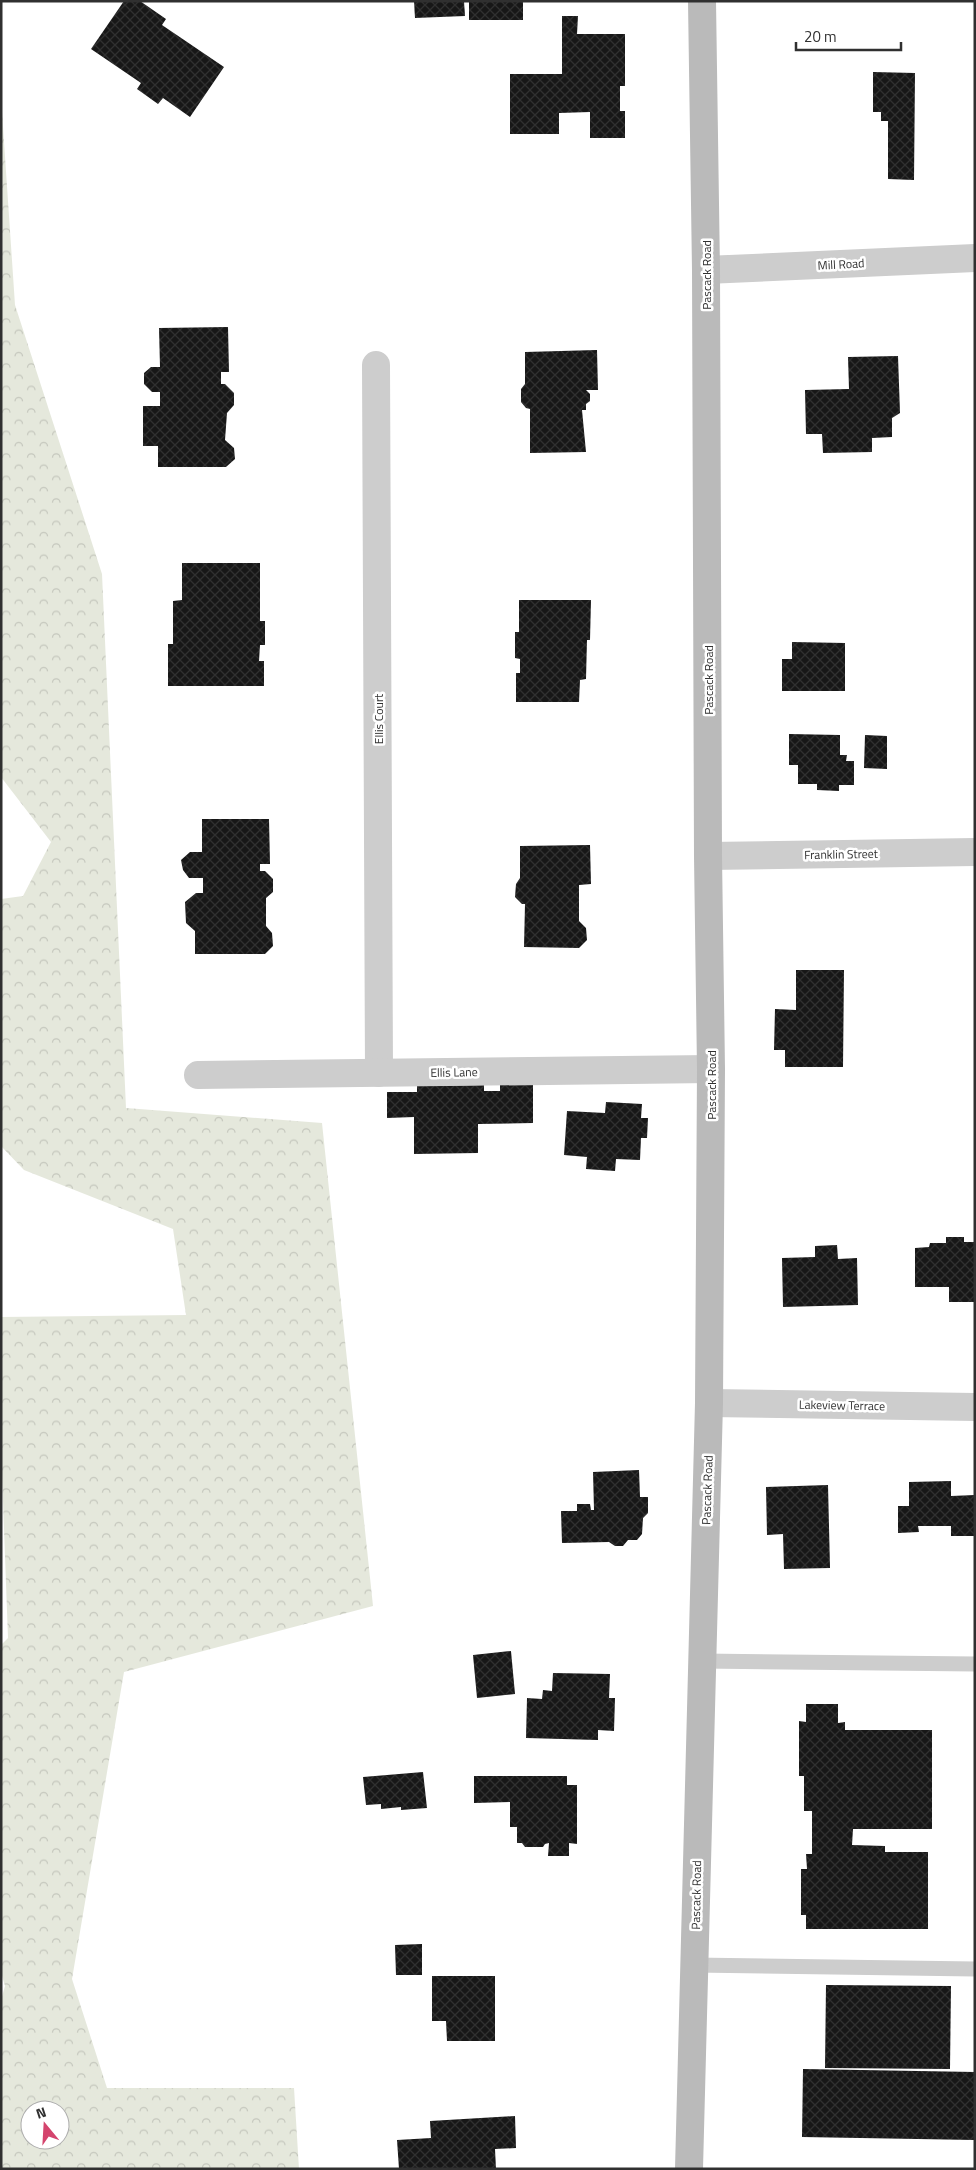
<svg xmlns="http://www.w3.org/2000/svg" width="976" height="2170" viewBox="0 0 976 2170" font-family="'Titillium Web',sans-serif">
<defs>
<pattern id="forest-crowns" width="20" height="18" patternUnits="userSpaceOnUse" patternTransform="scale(1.25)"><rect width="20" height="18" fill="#e5e8dc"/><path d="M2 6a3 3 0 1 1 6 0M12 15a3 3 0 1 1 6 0" fill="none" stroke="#c5c7bd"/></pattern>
<pattern id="building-cross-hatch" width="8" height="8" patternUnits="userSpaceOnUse" patternTransform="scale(1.25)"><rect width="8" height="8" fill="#171717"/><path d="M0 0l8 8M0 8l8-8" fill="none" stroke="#303030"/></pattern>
</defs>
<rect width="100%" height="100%" fill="#fff"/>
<path fill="url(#forest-crowns)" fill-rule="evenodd" d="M1,97l14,208 87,269 24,534 196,15 51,483 -249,66 -52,307 35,109h187l5,81h-298v-169l4,-14 -4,-14v-327l7,-7 -7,-191v-130l185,-2 -13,-86 -149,-59 -23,-24v-247l22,-3 28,-54 -50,-65zM30,2110h30v30h-30z"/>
<g fill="url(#building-cross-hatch)">
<polygon points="124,1 140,1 166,19 162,25 224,67 190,117 163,98 158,104 137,89 141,83 91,49"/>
<polygon points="414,1 464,1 465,16 415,18"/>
<rect x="469" y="1" width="54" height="19"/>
<polygon points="562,16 578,16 577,34 625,34 625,86 620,86 620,111 625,111 625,138 590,138 590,112 559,113 559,134 510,134 510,74 562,74"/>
<polygon points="873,72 915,73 914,180 888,179 888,121 881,121 881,112 873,112"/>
<polygon points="228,327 229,372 221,372 221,384 225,384 234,393 234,405 227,413 225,440 234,448 235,459 226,467 158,467 158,446 143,446 143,406 160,406 160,392 152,392 144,384 144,373 151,367 160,367 159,328"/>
<polygon points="597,350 598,390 586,390 590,394 590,401 586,404 586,410 582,410 586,452 530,453 530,409 526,408 521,402 521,389 525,384 525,352"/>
<polygon points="898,356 900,413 892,418 892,437 872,438 872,452 823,453 822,434 806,434 805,390 849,389 848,357"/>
<polygon points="182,563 260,563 260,621 265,621 265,645 260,645 259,661 264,661 264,686 168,686 168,644 173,644 173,601 182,600"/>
<polygon points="519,600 591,600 590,640 587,640 586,679 580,680 579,702 516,702 516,673 520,673 520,659 515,658 515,632 519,632"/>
<polygon points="792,642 845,643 845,691 782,691 782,659 792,659"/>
<polygon points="789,734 840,735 840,755 847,755 846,761 854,761 854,785 839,785 839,791 817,790 817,784 798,784 798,765 789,765"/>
<polygon points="865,735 887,736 887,769 864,768"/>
<polygon points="202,819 269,819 270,864 260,864 260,871 265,871 273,879 273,892 266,898 266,926 272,933 273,946 265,954 195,954 195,931 186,923 185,902 196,893 203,893 203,878 189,878 183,870 181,860 190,852 202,852"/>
<polygon points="590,845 591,884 579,885 579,921 586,928 587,940 579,948 524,947 525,904 522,904 515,897 516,884 520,878 520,846"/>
<polygon points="796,970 844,970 843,1067 785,1067 785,1050 774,1050 775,1009 796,1010"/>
<polygon points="500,1084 533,1084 533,1123 478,1124 478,1153 414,1154 414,1117 387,1118 387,1092 417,1092 417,1086 484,1085 484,1091 500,1091"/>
<polygon points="606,1102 642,1104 641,1118 648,1118 647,1138 641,1138 640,1160 616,1159 615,1171 586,1169 587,1157 564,1155 567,1111 605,1113"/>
<polygon points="946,1237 964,1237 964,1242 975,1242 975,1302 949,1302 949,1287 915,1287 915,1248 929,1247 930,1243 946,1243"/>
<polygon points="837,1245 838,1259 857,1258 858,1305 783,1307 782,1258 815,1257 815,1246"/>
<polygon points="639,1470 640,1497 648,1497 648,1513 643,1518 642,1534 637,1540 628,1540 623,1546 615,1546 609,1542 562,1543 561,1511 577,1511 577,1504 590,1504 591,1510 594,1510 593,1472"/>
<polygon points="951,1481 951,1496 975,1495 975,1536 951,1536 951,1526 918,1526 919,1532 898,1533 898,1506 909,1506 909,1482"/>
<polygon points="828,1485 830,1568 784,1569 783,1534 767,1535 766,1487"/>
<polygon points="511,1651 515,1694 477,1698 473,1655"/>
<polygon points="553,1673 610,1674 609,1698 615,1698 614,1731 598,1730 598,1740 526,1738 527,1698 542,1699 543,1690 552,1691"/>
<polygon points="806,1704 838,1704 838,1723 845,1722 845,1730 932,1730 932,1829 853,1829 852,1845 885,1846 885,1852 928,1852 928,1929 806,1929 806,1915 801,1915 801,1869 807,1869 806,1854 812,1854 812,1811 804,1811 804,1776 799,1776 799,1721 806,1722"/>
<polygon points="423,1772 427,1808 401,1810 401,1807 381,1809 381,1804 366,1805 363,1777"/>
<polygon points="474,1776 567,1776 567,1785 577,1785 577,1844 569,1843 569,1856 548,1856 549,1843 545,1844 543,1847 525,1847 522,1843 517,1843 517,1827 510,1827 510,1802 474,1803"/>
<polygon points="422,1944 422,1975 396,1975 395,1945"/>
<polygon points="432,1976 495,1976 495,2041 447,2041 446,2021 432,2021"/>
<polygon points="826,1985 951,1986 950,2069 825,2068"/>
<polygon points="803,2069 975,2072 975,2140 802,2137"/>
<polygon points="515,2116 516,2148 495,2149 496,2169 399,2169 397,2140 431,2138 430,2121"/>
</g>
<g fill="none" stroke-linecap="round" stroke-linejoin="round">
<g stroke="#cdcdcd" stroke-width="15">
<polyline points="702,1661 975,1664"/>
<polyline points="694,1965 975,1969"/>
</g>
<g stroke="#cdcdcd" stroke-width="28">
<polyline points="706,270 975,258"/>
<polyline points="376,365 379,1073"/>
<polyline points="708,856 975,852"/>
<polyline points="198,1075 711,1069"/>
<polyline points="709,1403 975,1407"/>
</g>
<polyline stroke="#bababa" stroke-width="28" points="689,2169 709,1403 711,1069 708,856 706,270 702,1"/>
</g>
<g text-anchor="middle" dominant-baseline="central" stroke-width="5" stroke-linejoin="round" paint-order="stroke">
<g font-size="12" fill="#303030" stroke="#fff">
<text transform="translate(841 264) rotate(-3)">Mill Road</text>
<text transform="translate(706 275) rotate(-90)">Pascack Road</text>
<text transform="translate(708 680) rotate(-90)">Pascack Road</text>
<text transform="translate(378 719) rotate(-90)">Ellis Court</text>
<text transform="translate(841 854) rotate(-1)">Franklin Street</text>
<text transform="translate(454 1072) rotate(-1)">Ellis Lane</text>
<text transform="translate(711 1085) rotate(-90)">Pascack Road</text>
<text transform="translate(842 1405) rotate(1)">Lakeview Terrace</text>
<text transform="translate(707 1490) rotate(-88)">Pascack Road</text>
<text transform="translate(696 1895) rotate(-89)">Pascack Road</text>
</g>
</g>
<rect width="976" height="2170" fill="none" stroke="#303030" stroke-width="5"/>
<g transform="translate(45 2125) rotate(342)"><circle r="24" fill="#ffffff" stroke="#acacac"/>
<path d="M0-4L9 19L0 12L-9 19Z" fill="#d4446d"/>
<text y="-8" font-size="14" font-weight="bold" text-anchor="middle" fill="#303030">N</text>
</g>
<path d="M796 42v8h105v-8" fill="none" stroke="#303030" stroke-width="2.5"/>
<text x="804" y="42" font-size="15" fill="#303030" stroke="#ffffff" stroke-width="4" paint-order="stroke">20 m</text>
</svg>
